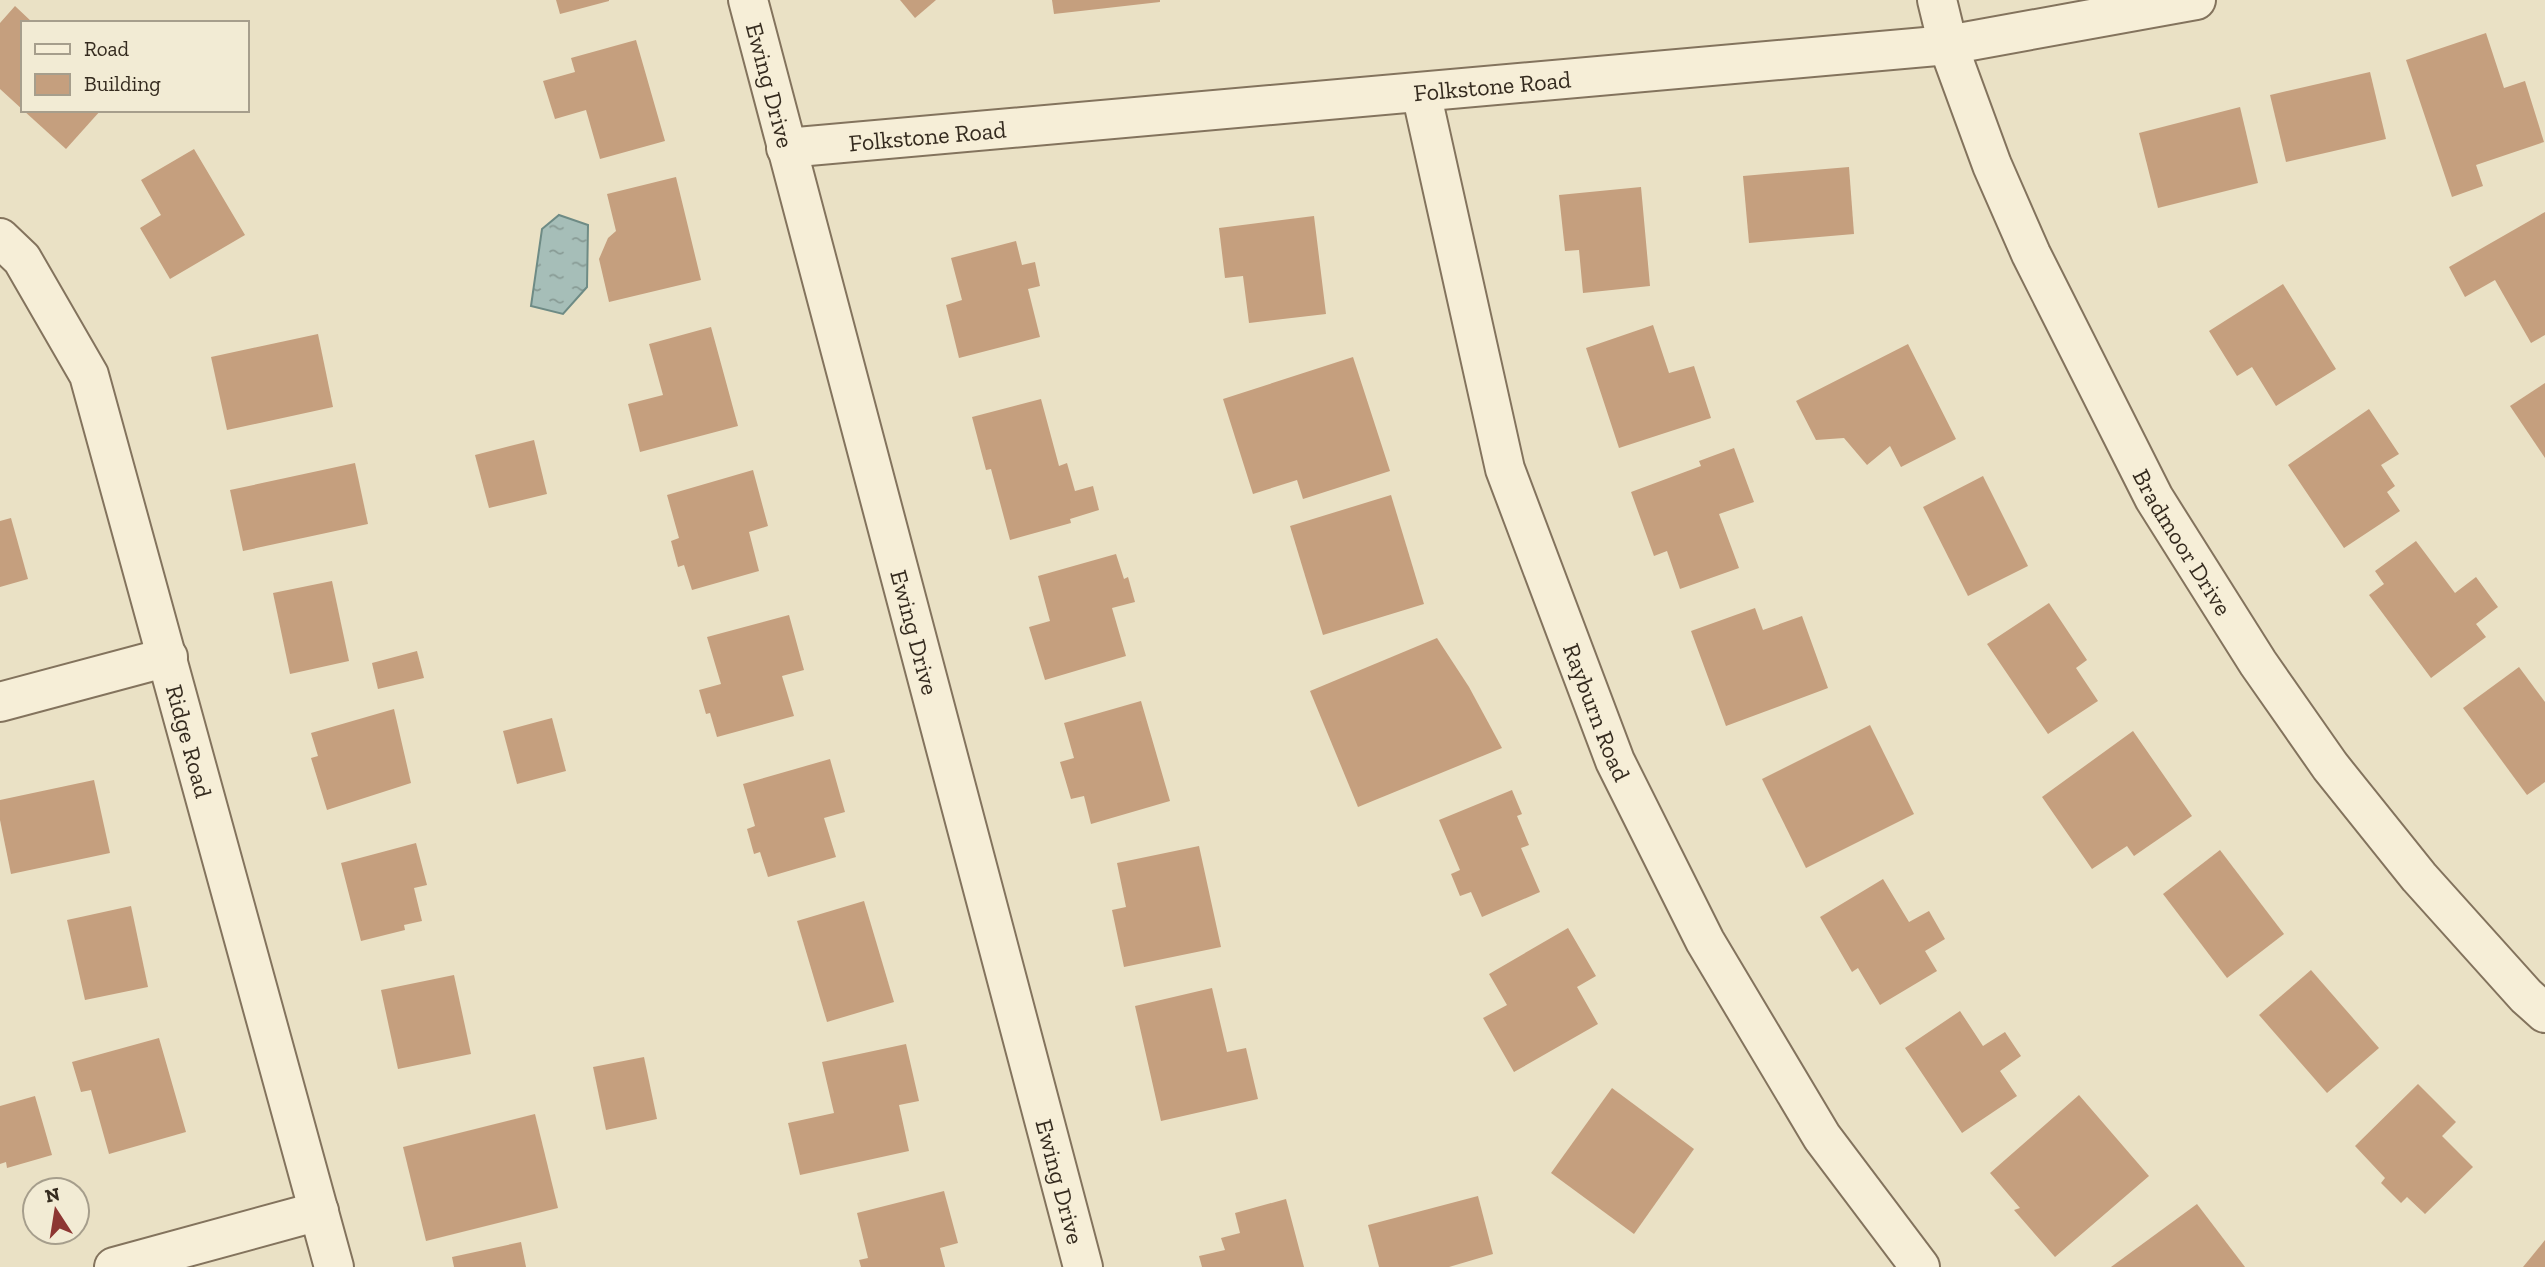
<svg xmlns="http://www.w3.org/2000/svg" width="2545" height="1267" viewBox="0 0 2545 1267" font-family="'Zilla Slab',serif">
<defs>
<pattern id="water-ripples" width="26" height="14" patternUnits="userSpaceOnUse" patternTransform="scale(1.75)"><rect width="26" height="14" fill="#a6beb8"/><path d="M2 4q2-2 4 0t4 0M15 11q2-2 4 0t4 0" fill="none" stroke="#889b95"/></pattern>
</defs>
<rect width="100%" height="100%" fill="#eae1c5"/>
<polygon fill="url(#water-ripples)" stroke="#6e8b85" stroke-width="2" points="559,215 588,225 587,287 563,314 531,306 542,229"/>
<g fill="#c59f7e">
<polygon points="556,0 609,0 609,1 560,14"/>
<polygon points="900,0 936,0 915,18"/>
<polygon points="1052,0 1160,0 1160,2 1054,14"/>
<polygon points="15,6 33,23 23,23 23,110 0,89 0,23"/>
<polygon points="2486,33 2504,88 2525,81 2544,142 2476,165 2483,186 2452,197 2406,60"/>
<polygon points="636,40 665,141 600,159 586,110 555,119 543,81 575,72 571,58"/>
<polygon points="2370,72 2386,139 2286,162 2270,95"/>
<polygon points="2240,107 2258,183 2158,208 2139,133"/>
<polygon points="23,110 101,110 66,149"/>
<polygon points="194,149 245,235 170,279 140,228 161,215 141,180"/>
<polygon points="1849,167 1854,234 1749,243 1743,176"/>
<polygon points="676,177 701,280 609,302 599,259 608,238 616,231 607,194"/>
<polygon points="1641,187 1650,286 1583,293 1579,250 1565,251 1559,195"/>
<polygon points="2545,212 2545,335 2531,343 2495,280 2465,297 2449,267"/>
<polygon points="1314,216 1326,314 1249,323 1243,276 1225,278 1219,228"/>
<polygon points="1016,241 1022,265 1035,262 1040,286 1028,289 1040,337 959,358 946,305 962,300 951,258"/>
<polygon points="2283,284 2336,369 2276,406 2252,367 2237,376 2209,331"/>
<polygon points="1653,325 1669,373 1694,366 1711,418 1619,448 1586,348"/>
<polygon points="711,327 738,426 640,452 628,404 663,395 649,344"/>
<polygon points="318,334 333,407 227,430 211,357"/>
<polygon points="1908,344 1956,439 1901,467 1890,446 1867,465 1844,438 1816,440 1796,401"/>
<polygon points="1353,357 1390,471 1303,499 1297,480 1253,494 1223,399"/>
<polygon points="2545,383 2545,458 2510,406"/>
<polygon points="1041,399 1059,466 1067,463 1075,491 1093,486 1099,510 1070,519 1071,523 1010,540 991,469 986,470 972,417"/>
<polygon points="2369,409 2399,454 2381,465 2395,486 2387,492 2400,511 2344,548 2288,465"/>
<polygon points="534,440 547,494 489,508 475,455"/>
<polygon points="1734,448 1754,502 1719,514 1739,568 1680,589 1667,551 1654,556 1631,492 1701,466 1699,461"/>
<polygon points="355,463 368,524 243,551 230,490"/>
<polygon points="753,470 768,526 749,532 759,571 692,590 684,565 678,567 671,541 679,538 667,495"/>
<polygon points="1983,476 2028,566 1968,596 1923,507"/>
<polygon points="1391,495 1424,604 1323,635 1290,526"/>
<polygon points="11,518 28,579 0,587 0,521"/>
<polygon points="2416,541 2455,593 2476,577 2498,607 2476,624 2486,637 2431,678 2369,595 2384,584 2375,571"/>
<polygon points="1116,554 1124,579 1128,577 1135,602 1112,608 1126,656 1045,680 1029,627 1050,621 1038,576"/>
<polygon points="332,581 349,661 290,674 273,593"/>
<polygon points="2049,603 2087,660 2076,668 2098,701 2048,734 1987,644"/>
<polygon points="1755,608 1763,630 1802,616 1828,688 1726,726 1691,631"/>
<polygon points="789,615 804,670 782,676 794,716 717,737 710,713 706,714 699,690 721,684 707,637"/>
<polygon points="1437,638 1469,687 1502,748 1358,807 1310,691"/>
<polygon points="417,651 424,678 378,689 372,663"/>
<polygon points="2519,667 2545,702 2545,782 2527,795 2463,708"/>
<polygon points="1141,701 1170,801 1091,824 1084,796 1071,799 1060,762 1074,758 1064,723"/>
<polygon points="394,709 411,783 327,810 311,758 318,756 311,733"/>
<polygon points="552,718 566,771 517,784 503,731"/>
<polygon points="1870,725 1914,814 1806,868 1762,779"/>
<polygon points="2133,731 2192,816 2134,856 2127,846 2092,869 2042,797"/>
<polygon points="830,759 845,812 824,818 836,857 768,877 760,852 754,854 747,829 755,826 743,784"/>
<polygon points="94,780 110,853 11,874 0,820 0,800"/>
<polygon points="1512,790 1522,814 1517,816 1529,845 1521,848 1540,892 1482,917 1471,892 1460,896 1451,874 1460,870 1439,820"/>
<polygon points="416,843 427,885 414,888 422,921 404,925 405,930 361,941 341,863"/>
<polygon points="1199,846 1221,947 1124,967 1112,910 1126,907 1117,863"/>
<polygon points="2220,850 2284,934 2227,978 2163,894"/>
<polygon points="1883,879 1909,922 1929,911 1945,939 1925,951 1937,971 1880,1005 1858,968 1852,972 1820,917"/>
<polygon points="864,901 894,1002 827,1022 797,921"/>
<polygon points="131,906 148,987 85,1000 67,920"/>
<polygon points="1568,928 1596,976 1577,987 1598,1024 1514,1072 1483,1018 1507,1005 1489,974"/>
<polygon points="2311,970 2379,1048 2327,1093 2259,1015"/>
<polygon points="454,975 471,1054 398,1069 381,990"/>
<polygon points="1212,988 1227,1052 1246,1048 1258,1099 1161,1121 1135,1006"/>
<polygon points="1960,1011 1983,1046 2005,1032 2021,1056 2000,1071 2017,1096 1962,1133 1905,1048"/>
<polygon points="159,1038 186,1132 109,1154 91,1090 81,1092 72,1062"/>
<polygon points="906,1044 919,1101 899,1105 909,1151 800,1175 788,1123 834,1113 822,1062"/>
<polygon points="644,1057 657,1119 606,1130 593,1067"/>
<polygon points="2418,1084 2456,1122 2442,1136 2473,1167 2425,1214 2407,1197 2401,1203 2381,1183 2385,1178 2355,1146"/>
<polygon points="1612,1088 1694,1149 1634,1234 1551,1173"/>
<polygon points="2079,1095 2149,1176 2055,1257 2014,1210 2020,1208 1990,1173"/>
<polygon points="35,1096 52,1155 7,1168 6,1162 0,1164 0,1106"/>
<polygon points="535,1114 558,1208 426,1241 403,1147"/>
<polygon points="944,1191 958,1243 940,1248 945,1267 861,1267 859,1260 868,1258 857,1213"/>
<polygon points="1478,1196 1493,1254 1449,1267 1379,1267 1368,1225"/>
<polygon points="1286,1199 1304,1267 1202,1267 1199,1256 1225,1250 1221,1238 1240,1233 1235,1213"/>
<polygon points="2197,1204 2245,1267 2111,1267"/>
<polygon points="2545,1240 2545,1267 2523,1267"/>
<polygon points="521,1242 526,1267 454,1267 452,1257"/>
</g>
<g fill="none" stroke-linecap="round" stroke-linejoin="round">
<g stroke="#83735d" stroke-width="42">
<g id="minor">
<path id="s1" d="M748,0l335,1267"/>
<path id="s2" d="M1421,92l84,377 110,292 90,180 117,196 98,130"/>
<path id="s3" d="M786,148l1162,-103 248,-45"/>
<path id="s4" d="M0,238l22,21 67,116 245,892"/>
<polyline points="0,702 168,657"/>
<polyline points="114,1267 319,1211"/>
</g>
</g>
<g stroke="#83735d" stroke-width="42">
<g id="tertiary">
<path id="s5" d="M1937,0l11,45 44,120 39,89 123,244 104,165 72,103 89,111 107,119 19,17"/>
</g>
</g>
<use href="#minor" stroke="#f6eed7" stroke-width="38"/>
<use href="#tertiary" stroke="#f6eed7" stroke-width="38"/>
</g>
<g text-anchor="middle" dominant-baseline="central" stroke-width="7" stroke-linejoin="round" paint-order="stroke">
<g font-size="24" fill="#352b1f" stroke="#f2ebd4">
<text stroke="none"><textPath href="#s3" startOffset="709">Folkstone Road</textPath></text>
<text stroke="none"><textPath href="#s1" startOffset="88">Ewing Drive</textPath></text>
<text stroke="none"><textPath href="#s3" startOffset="142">Folkstone Road</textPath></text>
<text stroke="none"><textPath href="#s5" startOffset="597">Bradmoor Drive</textPath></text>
<text stroke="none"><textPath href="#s1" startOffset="654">Ewing Drive</textPath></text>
<text stroke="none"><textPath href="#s2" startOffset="646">Rayburn Road</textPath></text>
<text stroke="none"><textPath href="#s4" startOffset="544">Ridge Road</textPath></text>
<text stroke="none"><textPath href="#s1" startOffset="1222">Ewing Drive</textPath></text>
</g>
</g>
<rect x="21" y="21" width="228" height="91" fill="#f2ebd4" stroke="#a69e8c" stroke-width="2"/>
<rect x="35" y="44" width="35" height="10" fill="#f6eed7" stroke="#a69e8c" stroke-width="2"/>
<text x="84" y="56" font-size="21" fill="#352b1f">Road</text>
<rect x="35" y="74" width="35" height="21" fill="#c59f7e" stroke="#a69e8c" stroke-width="2"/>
<text x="84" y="91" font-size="21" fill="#352b1f">Building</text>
<g transform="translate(56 1211) rotate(348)"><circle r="33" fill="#f2ebd4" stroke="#a69e8c" stroke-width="2"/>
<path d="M0-5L12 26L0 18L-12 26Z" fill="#8d3632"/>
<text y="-10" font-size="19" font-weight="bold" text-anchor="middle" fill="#352b1f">N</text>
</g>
</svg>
